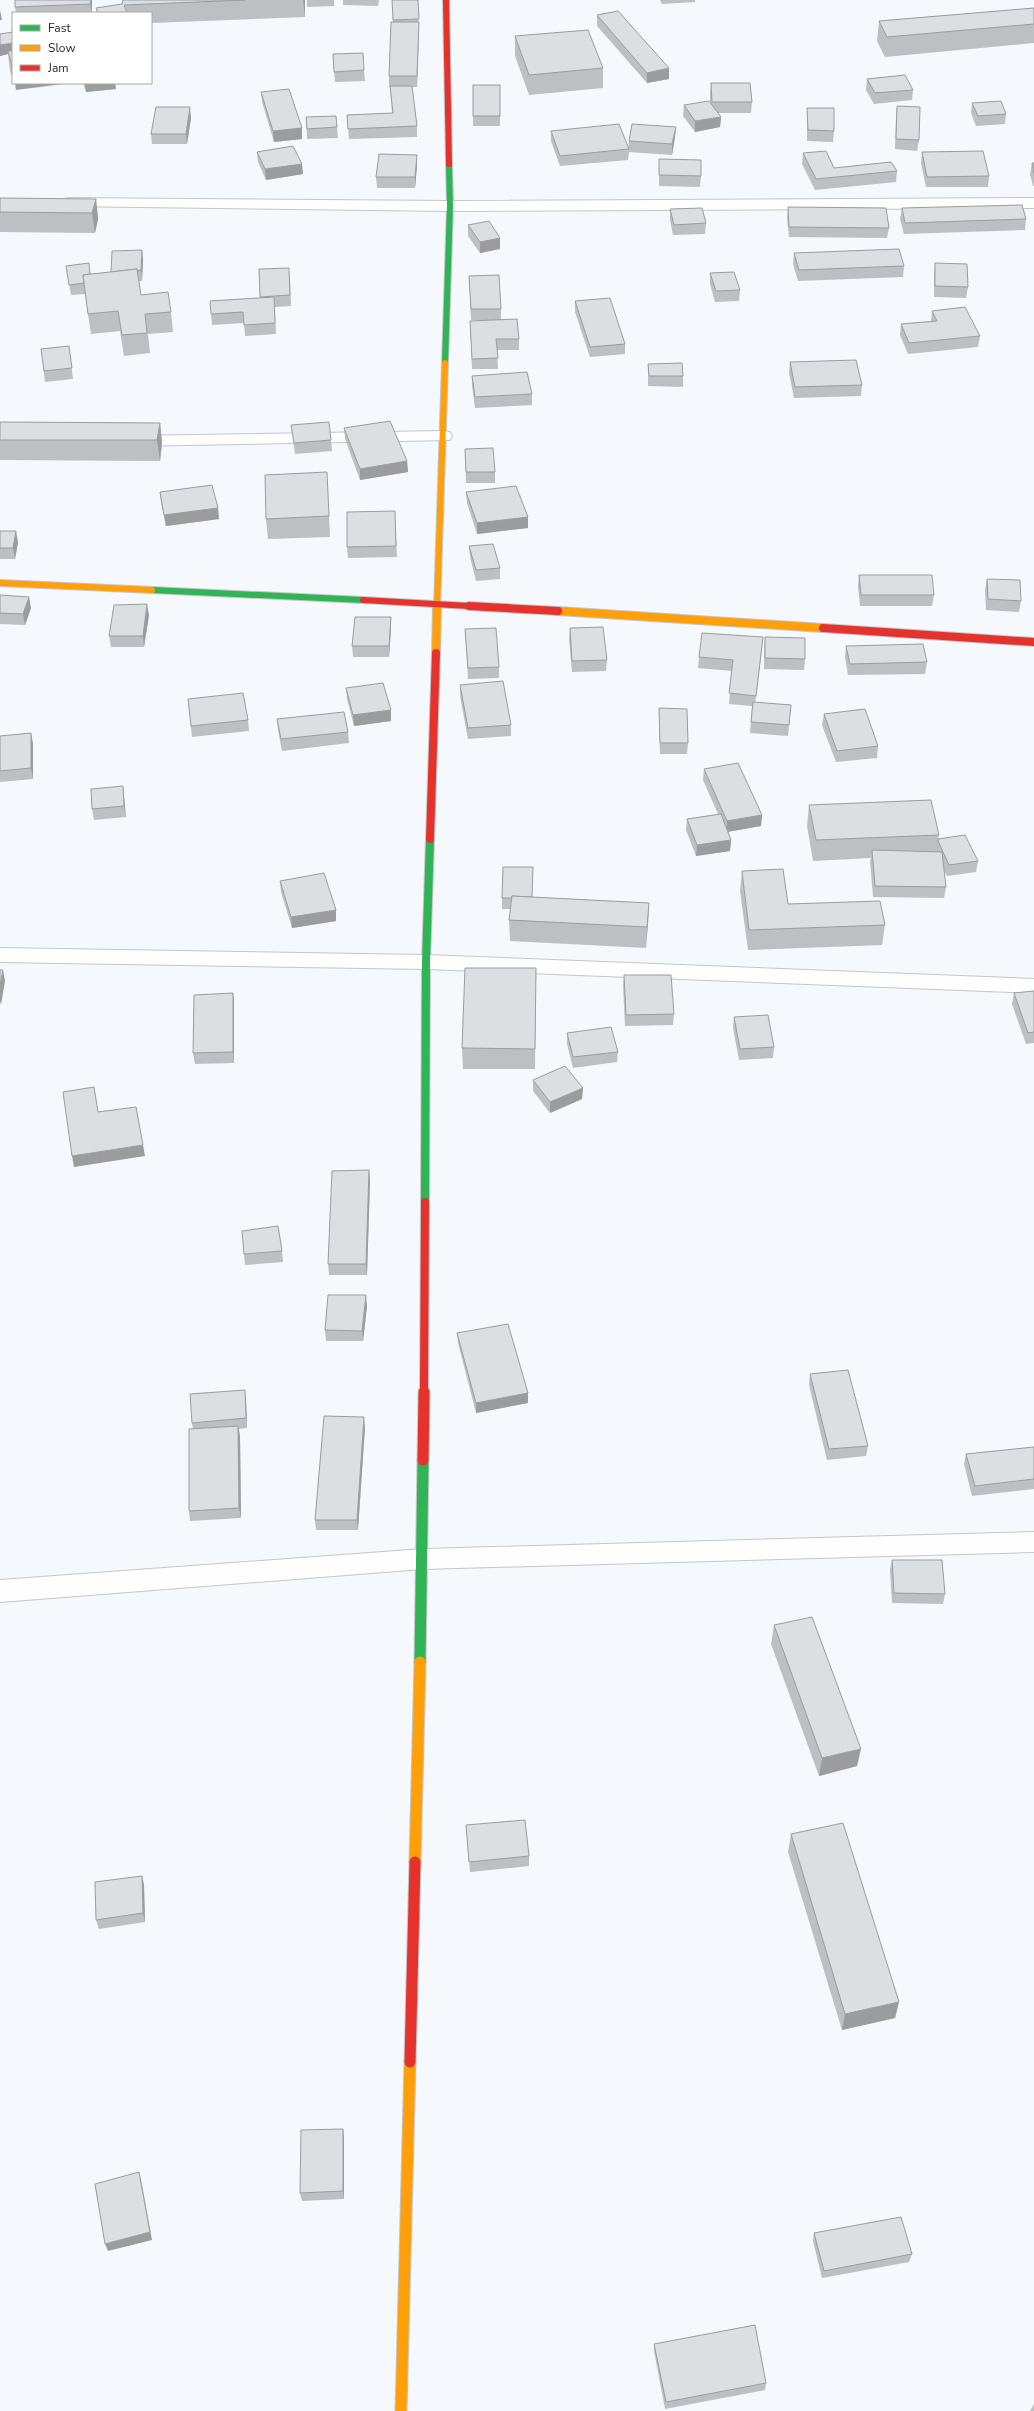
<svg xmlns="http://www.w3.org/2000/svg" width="1034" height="2411" viewBox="0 0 1034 2411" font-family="'Nunito Sans',sans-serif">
<rect width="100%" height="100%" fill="#f5f8fc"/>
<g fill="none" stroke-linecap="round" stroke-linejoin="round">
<g stroke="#c4c6c9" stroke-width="2">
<g id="street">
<polygon points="67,198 450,201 1034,198 1034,208 450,211 62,206 59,203"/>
<polygon points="444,431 450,432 452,436 450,440 132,446 126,445 124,441 126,437 132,436"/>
<polygon points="0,948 426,955 1034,979 1034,993 426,969 0,962"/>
<polygon points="1034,1532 1034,1552 423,1569 0,1602 0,1580 423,1549"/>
</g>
</g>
<g stroke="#c4c6c9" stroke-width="8">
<g id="fast-far2">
<polyline points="445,363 450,206 449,164"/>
<polyline points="152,590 363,600"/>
</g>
</g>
<g stroke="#c4c6c9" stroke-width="10">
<polyline id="fast-far1" points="425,1202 426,962 430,839"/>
</g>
<g stroke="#c4c6c9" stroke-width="13">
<polyline id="fast" points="420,1662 423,1460"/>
</g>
<g stroke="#c4c6c9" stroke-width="8">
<g id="slow-far2">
<polyline points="0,583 152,590"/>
<polyline points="437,607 445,363"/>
</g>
</g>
<g stroke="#c4c6c9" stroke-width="10">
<g id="slow-far1">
<polyline points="558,611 823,628"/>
<polyline points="436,653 437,606"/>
</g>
</g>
<g stroke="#c4c6c9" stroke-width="13">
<g id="slow">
<polyline points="415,1862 420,1662"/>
<polyline points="401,2411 410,2062"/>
</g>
</g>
<g stroke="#c4c6c9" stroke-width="8">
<g id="jam-far2">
<polyline points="446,0 449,164"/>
<polyline points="363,600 487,607"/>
</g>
</g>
<g stroke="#c4c6c9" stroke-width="10">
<g id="jam-far1">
<polyline points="469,606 558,611"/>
<polyline points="823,628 1034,642"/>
<polyline points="430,839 436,653"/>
<polyline points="424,1393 425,1202"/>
</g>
</g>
<g stroke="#c4c6c9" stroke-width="13">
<g id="jam">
<polyline points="423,1460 424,1392"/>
<polyline points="410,2062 415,1862"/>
</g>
</g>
<use href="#street" fill="#fefeff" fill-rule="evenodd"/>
<use href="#fast-far2" stroke="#30b455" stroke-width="6"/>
<use href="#fast-far1" stroke="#30b455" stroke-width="8"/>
<use href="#fast" stroke="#30b455" stroke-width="11"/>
<use href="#slow-far2" stroke="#ff9f0a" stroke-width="6"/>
<use href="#slow-far1" stroke="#ff9f0a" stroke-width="8"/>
<use href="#slow" stroke="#ff9f0a" stroke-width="11"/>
<use href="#jam-far2" stroke="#e5322d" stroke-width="6"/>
<use href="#jam-far1" stroke="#e5322d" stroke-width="8"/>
<use href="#jam" stroke="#e5322d" stroke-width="11"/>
</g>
<g fill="#bdc0c2">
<polygon points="15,0 92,0 92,13 16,13 15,7"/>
<polygon points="123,0 305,0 305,17 151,23 151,13 97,13 96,8 122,4"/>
<polygon points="307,0 334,0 334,6 307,7"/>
<polygon points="343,0 379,0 378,6 343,5"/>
<polygon points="392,0 418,0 419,30 417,87 412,87 417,126 417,137 349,139 347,115 392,113 390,87 389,87 389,76 393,22"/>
<polygon points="660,0 695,0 695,2 662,4"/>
<polygon points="1034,8 1034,43 885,57 877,41 879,21"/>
<polygon points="597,15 669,68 669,79 647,83 597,26"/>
<polygon points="13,32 13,79 10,71 8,54 0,56"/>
<polygon points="515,36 603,68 603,88 529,95 515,56"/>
<polygon points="333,54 364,70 365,81 335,82"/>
<polygon points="867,79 913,90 912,100 874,104 866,90"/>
<polygon points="83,83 115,83 116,89 86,92"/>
<polygon points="711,83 752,102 751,113 718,113 721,117 720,127 695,132 683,116 684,105 710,103 710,94"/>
<rect x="473" y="85" width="27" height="41"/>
<polygon points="261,92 302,128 302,139 274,142 262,102"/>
<polygon points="972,103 1006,114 1005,124 976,126 971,113"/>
<polygon points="897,106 919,140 917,151 895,149 896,116"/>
<polygon points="807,108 834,131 833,142 807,141"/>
<polygon points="306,117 337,127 338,138 307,139"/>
<polygon points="191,118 187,144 152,144 151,134"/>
<polygon points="676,127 675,137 672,155 629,152 628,160 560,166 551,141 551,131 628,149 629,141"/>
<polygon points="257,152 303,174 266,180 258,162"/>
<polygon points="922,152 989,176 988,187 926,187 921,163"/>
<polygon points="803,153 834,168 897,171 896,182 815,190 802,164"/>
<polygon points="659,159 701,176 700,187 659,186"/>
<polygon points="1032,163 1034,163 1034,186 1033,186 1030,174"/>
<polygon points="417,166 415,188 377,188 376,177"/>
<polygon points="0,198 96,199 98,219 95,233 0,232"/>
<polygon points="788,207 889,228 887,238 789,237 787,218"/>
<polygon points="902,208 1026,219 1025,230 904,234 900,219"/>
<polygon points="670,209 706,223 705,234 673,235 670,220"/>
<polygon points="468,225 500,249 480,253 468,236"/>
<polygon points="142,250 143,260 142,281 139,281 141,295 171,312 173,332 148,334 150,353 124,356 120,331 91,334 85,294 71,295 66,266 90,274 111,272"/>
<polygon points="794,253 904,266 903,277 798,281 793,264"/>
<polygon points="935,263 968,287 966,298 934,297 934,274"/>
<polygon points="259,269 290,279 291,306 275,307 276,334 245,336 244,323 212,325 210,301 260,298"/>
<polygon points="710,273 740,290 739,301 715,302 710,284"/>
<polygon points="469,276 501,309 501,320 471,320"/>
<polygon points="575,301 625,344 625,354 590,357 575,312"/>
<polygon points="932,311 980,336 978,347 908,354 900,335 901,324 931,321"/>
<polygon points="470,321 519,339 519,350 497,350 498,369 472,369"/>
<polygon points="69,346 73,379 45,382 41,349"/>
<polygon points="790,362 862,385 861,396 794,398 789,373"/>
<polygon points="648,364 683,376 683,387 648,386"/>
<polygon points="472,376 532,394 532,405 475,408 472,386"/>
<polygon points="0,422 160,423 162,443 160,461 0,460"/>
<polygon points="291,425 331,440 332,451 295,454"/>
<polygon points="344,428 407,461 408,472 360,480 345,439"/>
<polygon points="465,449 495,472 495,483 466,483"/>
<polygon points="160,492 218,508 219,519 166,526 161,503"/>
<polygon points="466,492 528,528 477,534 467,503"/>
<polygon points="328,493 330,537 268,539 266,519"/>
<polygon points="395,511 397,557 348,558 347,547"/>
<polygon points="0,531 18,542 15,559 0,559"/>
<polygon points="469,546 500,568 500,579 476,581 470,557"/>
<polygon points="859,575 934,595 932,606 860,606 858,586"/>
<polygon points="987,579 1021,601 1019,612 986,610 985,590"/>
<polygon points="0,595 31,608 25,625 0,624"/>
<polygon points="149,615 144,647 111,647 109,636"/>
<polygon points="391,617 391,628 389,657 353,657 352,646"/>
<polygon points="570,628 607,660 606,671 572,672 569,639"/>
<polygon points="465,629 499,667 499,678 468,679"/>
<polygon points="765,637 805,659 804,670 764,669 764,648"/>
<polygon points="846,646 927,662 925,674 848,675 845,657"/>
<polygon points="762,648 755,702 791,705 788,736 750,733 752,706 729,704 732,671 698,668 699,657"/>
<polygon points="460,685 511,725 511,736 468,739 460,696"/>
<polygon points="346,688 391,710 391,721 354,726 347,699"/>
<polygon points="188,699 248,720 249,731 192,737"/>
<polygon points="659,708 688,743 687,754 660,754 659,720"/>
<polygon points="824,714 878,746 877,758 836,762 822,725"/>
<polygon points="277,719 348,732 349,743 282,751 278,730"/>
<polygon points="31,733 33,744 33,779 0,782 0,736"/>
<polygon points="704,769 762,815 761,826 728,832 731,840 730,851 696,856 686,830 687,819 718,814 703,780"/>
<polygon points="124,797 126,817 94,820 92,809"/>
<polygon points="809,805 939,835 938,839 978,861 976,872 947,876 944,870 946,887 944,898 873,897 870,861 871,858 813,861 807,826"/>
<polygon points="742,871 788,904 885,925 882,945 748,950 740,891"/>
<polygon points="280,881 336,921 292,928 281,892"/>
<polygon points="532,897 649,903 646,948 510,941 509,920 511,909 502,909 502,898"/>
<polygon points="536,968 535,1069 463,1069 462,1048"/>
<polygon points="624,975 674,1014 673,1025 625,1026 623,986"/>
<polygon points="1034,991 1034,1043 1026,1044 1012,1004 1014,993"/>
<polygon points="233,993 234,1003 234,1063 195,1064 193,1053"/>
<polygon points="734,1017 774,1047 773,1058 739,1060 733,1028"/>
<polygon points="567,1033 618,1052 617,1062 573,1068 567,1044"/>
<polygon points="533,1080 583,1088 582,1099 550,1113 533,1091"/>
<polygon points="369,1170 370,1181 367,1275 329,1275 328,1264"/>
<polygon points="282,1251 283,1262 245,1265 244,1254"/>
<polygon points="367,1306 363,1341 326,1341 325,1330"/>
<polygon points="457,1333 528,1393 528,1403 476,1413 458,1343"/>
<polygon points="810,1374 868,1446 866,1456 827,1460 809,1385"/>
<polygon points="246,1400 247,1428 239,1429 240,1436 241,1518 190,1521 189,1511 193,1429 192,1423"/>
<polygon points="365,1427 358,1530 316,1530 315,1520"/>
<polygon points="1034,1447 1034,1489 972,1496 964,1464 966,1454"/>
<polygon points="892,1560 945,1594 943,1604 892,1603 890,1570"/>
<polygon points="774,1625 857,1766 819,1776 771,1644"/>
<polygon points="466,1825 529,1856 529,1866 470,1872"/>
<polygon points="791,1834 899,2002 895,2018 842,2030 788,1852"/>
<polygon points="142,1876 144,1885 145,1922 99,1929 96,1920"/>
<polygon points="344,2137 344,2199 302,2201 300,2193"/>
<polygon points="814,2233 912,2254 909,2262 822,2278 813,2241"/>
<polygon points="654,2344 766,2383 765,2390 665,2409 654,2351"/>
<polygon points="1034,2404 1034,2411 1030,2411"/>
</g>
<g fill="#9a9c9e">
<polygon points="91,0 92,0 92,13 90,4"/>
<polygon points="303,0 305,0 305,17"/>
<polygon points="0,10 2,20 0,20"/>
<polygon points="419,22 419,32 417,87 417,76"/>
<polygon points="13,43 13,54 8,51 8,54 0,56 0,45"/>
<polygon points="669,68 669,79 647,83 647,73"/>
<polygon points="15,83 71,83 16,90"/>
<polygon points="85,83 115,83 116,89 86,92"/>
<polygon points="190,107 191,118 187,144 186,134"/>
<polygon points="721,117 720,127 695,132 695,121"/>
<polygon points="676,127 675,137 672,155 672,144"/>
<polygon points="302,128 302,139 274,142 273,131"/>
<polygon points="417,155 417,166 415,188 415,177"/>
<polygon points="302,164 303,174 266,180 265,169"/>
<polygon points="96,199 98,219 95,233 92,213"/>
<polygon points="500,238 500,249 480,253 480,242"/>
<polygon points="142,250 143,260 142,281 141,270"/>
<polygon points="160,423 162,443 160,461 157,440"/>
<polygon points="407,461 408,472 360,480 360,469"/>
<polygon points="218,508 219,519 166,526 164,515"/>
<polygon points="528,517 528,528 477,534 477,523"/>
<polygon points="16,531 18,542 15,559 13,548"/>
<polygon points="29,597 31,608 25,625 23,614"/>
<polygon points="147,604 149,615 144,647 143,636"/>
<polygon points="391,617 391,628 389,657 389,646"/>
<polygon points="763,637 762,648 755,707 756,696"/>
<polygon points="391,710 391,721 354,726 353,715"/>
<polygon points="31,733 33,744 33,779 31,768"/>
<polygon points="123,786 124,797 126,817 124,806"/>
<polygon points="762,815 761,826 726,832 727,821"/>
<polygon points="731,840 730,851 696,856 697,845"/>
<polygon points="649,903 648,924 646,948 647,927"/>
<polygon points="336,910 336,921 292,928 291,917"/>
<polygon points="3,970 5,981 1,1005 0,1001 0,986"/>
<polygon points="233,993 234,1003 234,1063 233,1052"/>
<polygon points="583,1088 582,1099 550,1113 550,1102"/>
<polygon points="143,1145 145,1156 74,1167 72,1156"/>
<polygon points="369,1170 370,1181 367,1275 366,1264"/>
<polygon points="366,1295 367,1306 363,1341 362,1331"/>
<polygon points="245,1390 246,1400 247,1428 246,1418"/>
<polygon points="528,1393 528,1403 476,1413 476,1403"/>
<polygon points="364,1417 365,1427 358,1530 357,1520"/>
<polygon points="238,1426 240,1436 241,1518 239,1508"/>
<polygon points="861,1749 857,1766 819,1776 822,1758"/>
<polygon points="142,1876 144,1885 145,1922 143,1913"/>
<polygon points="899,2002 895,2018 842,2030 845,2014"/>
<polygon points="343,2129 344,2137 344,2199 343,2191"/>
<polygon points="139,2172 141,2180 152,2240 108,2251 105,2244"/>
</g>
<g fill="#dcdfe2" stroke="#9a9c9e">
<polygon points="15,0 91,0 90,4 15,7"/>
<polygon points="123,0 245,0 124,5 127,13 98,13 96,8 122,4"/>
<polygon points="392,0 418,0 419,19 393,20"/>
<polygon points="1034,8 1034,24 887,37 879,21"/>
<polygon points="618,11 669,68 647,73 597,15"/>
<polygon points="391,22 419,22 417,76 389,76"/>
<polygon points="588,30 603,68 529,75 515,36"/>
<polygon points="13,32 13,43 0,45 0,34"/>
<polygon points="8,51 13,51 13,70"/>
<polygon points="363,53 364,70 334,72 333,54"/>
<polygon points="905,75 913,90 875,93 867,79"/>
<polygon points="711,83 750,83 752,102 712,102"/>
<rect x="473" y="85" width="27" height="31"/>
<polygon points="390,86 412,86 417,126 348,129 347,115 393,113"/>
<polygon points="289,89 302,128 273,131 261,92"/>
<polygon points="709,101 721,117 695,121 684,105"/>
<polygon points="1001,101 1006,114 978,116 972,103"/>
<polygon points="897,106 920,107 919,140 896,139"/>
<polygon points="156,107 190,107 186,134 151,134"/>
<polygon points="807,108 834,108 834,131 808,130"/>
<polygon points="336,116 337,127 307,129 306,117"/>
<polygon points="619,124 629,149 560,156 551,131"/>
<polygon points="632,124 676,127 672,144 629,141"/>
<polygon points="293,146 302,164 265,169 257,152"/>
<polygon points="826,151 834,168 891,162 897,171 816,179 803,153"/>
<polygon points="983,151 989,176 927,177 922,152"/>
<polygon points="379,154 417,155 415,177 376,177"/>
<polygon points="659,159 701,160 701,176 659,175"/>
<polygon points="1032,163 1034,163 1034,173"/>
<polygon points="0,198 96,199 92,213 0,212"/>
<polygon points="1022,205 1026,219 905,223 902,208"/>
<polygon points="788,207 886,208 889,228 789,227"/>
<polygon points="702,208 706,223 674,225 670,209"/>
<polygon points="489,221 500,238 480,242 468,225"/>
<polygon points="899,249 904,266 799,270 794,253"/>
<polygon points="142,250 141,270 137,271 137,269 111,272 112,251"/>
<polygon points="89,263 90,274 83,275 84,283 69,285 66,266"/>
<polygon points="935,263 967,264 968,287 935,286"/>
<polygon points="289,268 290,295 260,297 259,269"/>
<polygon points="137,269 141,295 168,292 171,312 145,314 147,333 122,335 118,311 88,314 83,275"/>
<polygon points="734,272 740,290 716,291 710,273"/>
<polygon points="499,275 501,309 471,309 469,276"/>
<polygon points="274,297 275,323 244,325 243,312 211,314 210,301"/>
<polygon points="610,298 625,344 590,347 575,301"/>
<polygon points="965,307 980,336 909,343 901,324 937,321 932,311"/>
<polygon points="517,319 519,339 496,339 498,358 472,359 470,321"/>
<polygon points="69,346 72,368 44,371 41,349"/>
<polygon points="856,360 862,385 795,387 790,362"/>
<polygon points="682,363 683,376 649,376 648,364"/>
<polygon points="527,372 532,394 475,397 472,376"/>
<polygon points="390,421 407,461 360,469 344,428"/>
<polygon points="0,422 160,423 157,440 0,440"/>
<polygon points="329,422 331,440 294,443 291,425"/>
<polygon points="493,448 495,472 466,472 465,449"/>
<polygon points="327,472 329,516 266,519 265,475"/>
<polygon points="212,485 218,508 164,515 160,492"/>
<polygon points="516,486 528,517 477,523 466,492"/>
<polygon points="395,511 396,546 347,547 347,512"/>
<polygon points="0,531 16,531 13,548 0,548"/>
<polygon points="493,544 500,568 476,570 469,546"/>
<polygon points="859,575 932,575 934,595 861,595"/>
<polygon points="987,579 1020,580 1021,601 988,599"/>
<polygon points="0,595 29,597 23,614 0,613"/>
<polygon points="147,604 143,636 109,636 114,605"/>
<polygon points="355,617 391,617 389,646 352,646"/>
<polygon points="603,627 607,660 572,661 570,628"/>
<polygon points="496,628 499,667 468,668 465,629"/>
<polygon points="702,633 763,637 756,696 729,693 733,660 699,657"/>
<polygon points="765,637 805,638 805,659 765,658"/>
<polygon points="923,644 927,662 850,664 846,646"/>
<polygon points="503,681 511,725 468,728 460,685"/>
<polygon points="383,683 391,710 353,715 346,688"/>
<polygon points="243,693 248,720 191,726 188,699"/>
<polygon points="753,702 791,705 789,725 751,722"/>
<polygon points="659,708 687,709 688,743 660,743"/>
<polygon points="865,709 878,746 837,751 824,714"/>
<polygon points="344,712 348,732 281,739 277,719"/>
<polygon points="31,733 31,768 0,771 0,736"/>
<polygon points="738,763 762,815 727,821 704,769"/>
<polygon points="123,786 124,806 92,809 91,789"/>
<polygon points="931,800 939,835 816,840 809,805"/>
<polygon points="721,814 731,840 697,845 687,819"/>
<polygon points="965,835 978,861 949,865 938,841 938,839"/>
<polygon points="872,850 942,852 946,887 875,886"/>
<polygon points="503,867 533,867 532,897 512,896 512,898 502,898"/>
<polygon points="783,869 788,904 880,901 885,925 749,930 742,871"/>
<polygon points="324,873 336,910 291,917 280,881"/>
<polygon points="512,896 649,903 647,927 509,920"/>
<polygon points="465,968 536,968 535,1049 462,1048"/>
<polygon points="0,970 3,970 0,986"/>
<polygon points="624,975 671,975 674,1014 626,1015"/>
<polygon points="1034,991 1034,1032 1028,1033 1014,993"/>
<polygon points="233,993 233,1052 193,1053 194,995"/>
<polygon points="768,1015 774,1047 740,1049 734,1017"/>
<polygon points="611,1027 618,1052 573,1057 567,1033"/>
<polygon points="565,1066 583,1088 550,1102 533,1080"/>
<polygon points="94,1087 98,1112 136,1107 143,1145 72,1156 63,1092"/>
<polygon points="369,1170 366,1264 328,1264 332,1171"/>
<polygon points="278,1226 282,1251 244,1254 242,1231"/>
<polygon points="328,1295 366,1295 362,1331 325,1330"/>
<polygon points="508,1324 528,1393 476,1403 457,1333"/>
<polygon points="848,1370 868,1446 829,1449 810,1374"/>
<polygon points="245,1390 246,1418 192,1423 190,1394"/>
<polygon points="324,1416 364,1417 357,1520 315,1520"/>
<polygon points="238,1426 239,1508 189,1511 189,1429"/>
<polygon points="1034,1447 1034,1479 975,1486 966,1454"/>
<polygon points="892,1560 942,1560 945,1594 894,1593"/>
<polygon points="812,1617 861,1749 822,1758 774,1625"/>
<polygon points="525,1820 529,1856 469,1862 466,1825"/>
<polygon points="843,1823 899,2002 845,2014 791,1834"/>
<polygon points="142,1876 143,1913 96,1920 95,1882"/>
<polygon points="343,2129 343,2191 300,2193 301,2130"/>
<polygon points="139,2172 150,2232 105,2244 95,2184"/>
<polygon points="901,2217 912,2254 824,2271 814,2233"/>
<polygon points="755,2325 766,2383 666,2402 654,2344"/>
</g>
<rect x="12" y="12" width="140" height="72" fill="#ffffff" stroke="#a7a8a9"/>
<rect x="20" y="25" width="20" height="6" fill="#30b455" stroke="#a7a8a9"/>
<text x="48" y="32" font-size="12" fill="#232529">Fast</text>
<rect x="20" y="45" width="20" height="6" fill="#ff9f0a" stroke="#a7a8a9"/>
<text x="48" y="52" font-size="12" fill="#232529">Slow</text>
<rect x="20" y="65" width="20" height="6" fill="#e5322d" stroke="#a7a8a9"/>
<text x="48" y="72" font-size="12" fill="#232529">Jam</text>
</svg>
